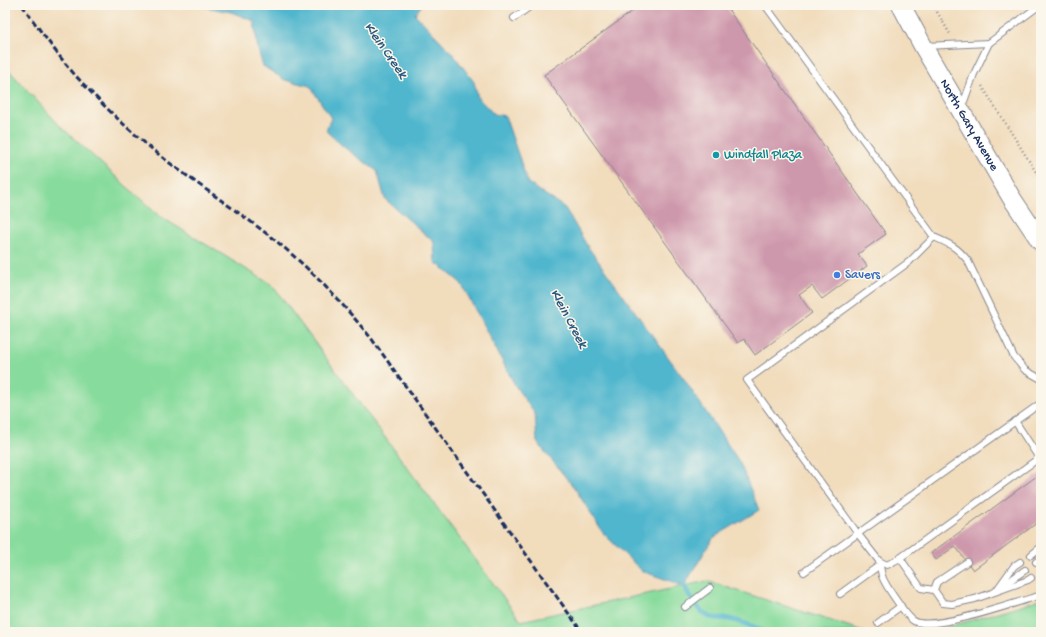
<svg xmlns="http://www.w3.org/2000/svg" width="1046" height="637" viewBox="0 0 1046 637" font-family="'Gochi Hand',sans-serif">
<rect width="100%" height="100%" fill="#fbf7ec"/>
<filter id="ink" filterUnits="userSpaceOnUse"><feTurbulence type="fractalNoise" baseFrequency=".025" numOctaves="2"/><feDisplacementMap in="SourceGraphic" scale="8" xChannelSelector="R" yChannelSelector="G"/><feConvolveMatrix kernelMatrix="1 2 1 2 8 2 1 2 1" color-interpolation-filters="sRGB"/></filter>
<filter id="wash" filterUnits="userSpaceOnUse"><feTurbulence type="fractalNoise" baseFrequency=".012" numOctaves="4" result="noise"/><feDisplacementMap in="SourceGraphic" scale="16" xChannelSelector="R" yChannelSelector="G"/><feGaussianBlur stdDeviation="0.9" result="paint"/><feColorMatrix in="noise" values="0 0 0 0 0 0 0 0 0 0 0 0 0 0 0 0 0 1.4 0 .05"/><feComposite in="paint" operator="in"/></filter>
<g filter="url(#wash)">
<rect width="100%" height="100%" fill="#f1dcbc"/>
<g fill="#87db9c" stroke="#51857d">
<polygon points="5,66 59,125 158,215 272,285 521,621 707,581 866,632 5,632"/>
<polygon points="1041,599 1041,632 932,632"/>
</g>
<polygon fill="#4fb6cd" stroke="#357296" points="195,5 422,5 415,14 453,54 474,82 478,98 494,114 505,116 528,183 565,208 588,247 684,379 740,463 759,510 713,538 684,586 642,571 603,533 576,490 537,442 535,414 516,387 461,283 435,262 434,242 385,199 377,171 345,148 326,131 331,118 310,86 285,80 263,66 258,50 254,21 231,12"/>
<g fill="none" stroke-linecap="round" stroke-linejoin="round">
<path stroke="#4fb6cd" stroke-width="5" d="M682,580c5,12 15,31 28,37 5,2 13,1 19,2 13,3 24,7 35,13"/>
</g>
<g id="blocks">
<g fill="#ce98ac">
<polygon points="641,5 725,5 886,234 858,254 867,266 822,299 812,286 799,295 812,313 755,355 744,339 738,343 544,75"/>
<polygon points="1041,473 1041,520 973,570 955,546 936,560 931,553"/>
</g>
</g>
</g>
<g filter="url(#ink)">
<use href="#blocks" fill-opacity="0" stroke="#86868d" stroke-width="1"/>
<g fill="none" stroke-linecap="round" stroke-linejoin="round">
<g stroke="#86868d" stroke-width="8">
<g id="lane">
<path d="M765,5l169,232c16,7 23,10 34,24l46,96 11,13 16,9"/>
<polyline points="514,18 532,5"/>
<polyline points="925,46 989,43"/>
<polyline points="962,107 974,74 989,43 1040,5"/>
<polyline points="934,237 909,262 747,380 858,534 879,561 887,565 900,558 1039,458 1015,421"/>
<polyline points="1031,555 1041,547"/>
<polyline points="900,558 921,588 934,590"/>
<path d="M879,561c1,5 2,10 3,15 3,9 24,40 32,45 18,11 104,-19 127,-26"/>
<polyline points="967,562 937,582 934,590 943,603 952,604 975,599 1028,580 1031,578"/>
<polyline points="1036,562 1041,558"/>
<polyline points="804,572 1041,403"/>
<polyline points="1001,587 1025,570"/>
<polyline points="996,591 1014,566 1020,562"/>
<polyline points="840,594 880,565"/>
<polyline points="685,607 710,588"/>
<polyline points="878,623 901,606"/>
</g>
</g>
<g stroke="#86868d" stroke-width="20">
<g id="secondary">
<path id="s1" d="M901,5l22,41 88,151 30,45"/>
</g>
</g>
<g stroke="#86868d" stroke-width="2.5" stroke-dasharray="1 3" stroke-linecap="butt">
<polyline points="933,5 950,34"/>
<polyline points="982,86 1041,180"/>
</g>
<use href="#lane" stroke="#fff" stroke-width="6"/>
<use href="#secondary" stroke="#fff" stroke-width="18"/>
<path stroke="#1b2f5e" stroke-width="3" stroke-dasharray="6 3" stroke-linecap="butt" d="M22,5c17,24 34,48 53,70 20,22 41,43 63,62 43,38 93,68 138,104 36,29 66,62 95,97l211,294"/>
</g>
</g>
<circle fill="#0f9aa8" stroke="#fbf7ec" stroke-width="1.5" cx="716" cy="155" r="4"/>
<circle fill="#3f7fe0" stroke="#fbf7ec" stroke-width="1.5" cx="837" cy="275" r="4"/>
<g text-anchor="middle" dominant-baseline="central" stroke-width="3" stroke-linejoin="round" paint-order="stroke">
<g font-size="13" fill="#1b2f5e" stroke="#fbf7ec">
<text stroke="none"><textPath href="#s1" startOffset="138">North Gary Avenue</textPath></text>
</g>
<g font-size="13" fill="#0d838f" stroke="#fbf7ec" text-anchor="start">
<text x="724" y="155">Windfall Plaza</text>
</g>
<g font-size="13" fill="#366cbe" stroke="#fbf7ec" text-anchor="start">
<text x="845" y="275">Savers</text>
</g>
<g font-size="14" font-style="italic" fill="#2b587f" stroke="#fbf7ec">
<text transform="translate(385 51) rotate(55)">Klein Creek</text>
<text transform="translate(568 319) rotate(62)">Klein Creek</text>
</g>
</g>
<rect width="1046" height="637" fill="none" stroke="#fbf7ec" stroke-width="20"/>
</svg>
